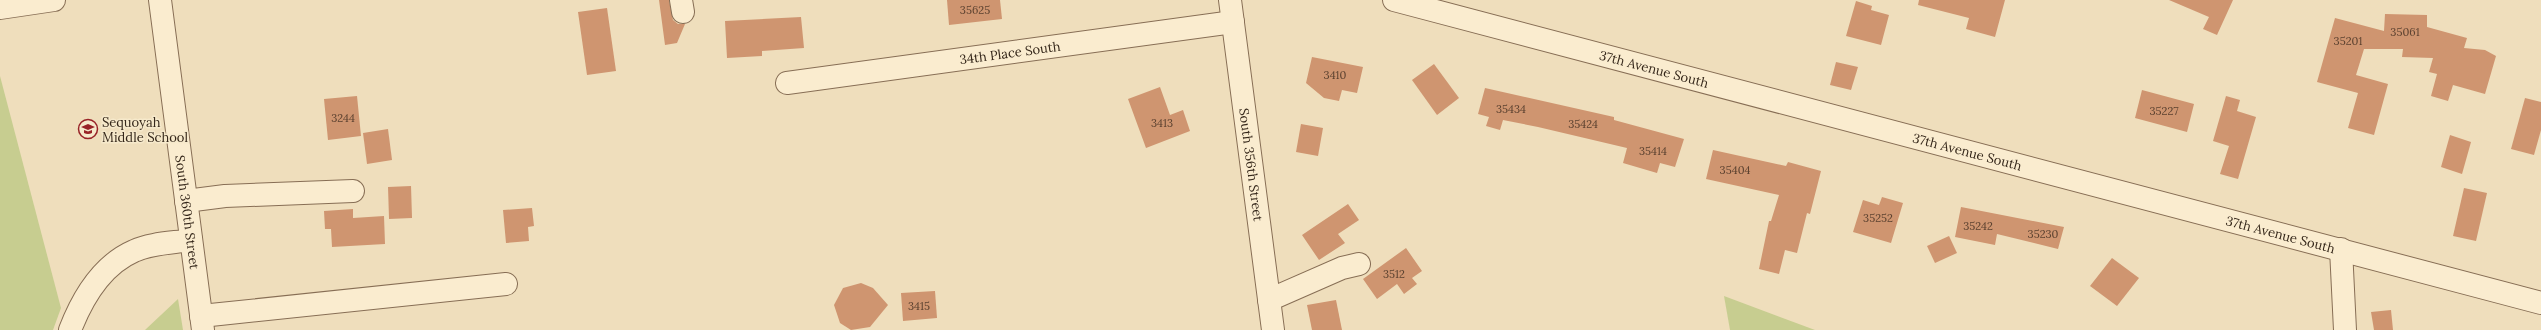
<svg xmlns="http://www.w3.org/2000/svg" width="2541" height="330" viewBox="0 0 2541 330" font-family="Lora,serif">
<rect width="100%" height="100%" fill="#efdebc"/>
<g fill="#c7cd90">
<polygon points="0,76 61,308 53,330 0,330"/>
<polygon points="1724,296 1815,330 1730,330"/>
<polygon points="178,299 183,330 145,330"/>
</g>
<g fill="#cf9570">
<polygon points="659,0 669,0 673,20 678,24 685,24 677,43 665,45"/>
<polygon points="947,0 1000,0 1002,19 949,25"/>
<polygon points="1919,0 2005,0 1995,37 1966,29 1969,18 1918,5"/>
<polygon points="2169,0 2233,0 2217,35 2203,29 2209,17"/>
<polygon points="1856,1 1872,6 1871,10 1889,15 1881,45 1846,36"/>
<polygon points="607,8 616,71 587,75 578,12"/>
<polygon points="2385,14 2427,15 2427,27 2467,38 2464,48 2485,50 2496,56 2485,94 2453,85 2448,101 2431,96 2437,74 2429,72 2433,58 2402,57 2403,49 2364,49 2356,75 2388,84 2374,135 2348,128 2358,93 2317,82 2335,18 2384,31"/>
<polygon points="801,17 804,48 762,51 762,56 727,58 725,21"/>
<polygon points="1312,57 1363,67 1357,93 1342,90 1339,101 1324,98 1306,83"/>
<polygon points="1836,62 1858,67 1851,90 1830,85"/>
<polygon points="1434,64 1459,98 1437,115 1412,80"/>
<polygon points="1160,87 1170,115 1183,110 1190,131 1146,148 1128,99"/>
<polygon points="1485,88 1614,117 1614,120 1684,139 1675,167 1660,163 1657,173 1623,163 1627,148 1538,127 1503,120 1500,130 1486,126 1489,117 1478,114"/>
<polygon points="2142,90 2194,104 2187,132 2135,118"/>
<polygon points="357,96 361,136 328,140 324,99"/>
<polygon points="2226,96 2240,100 2237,111 2256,117 2238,179 2220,174 2229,146 2213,141"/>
<polygon points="2525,98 2541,102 2541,130 2534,155 2511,149"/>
<polygon points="1301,124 1323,128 1318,156 1296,152"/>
<polygon points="388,129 392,160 367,164 363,133"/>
<polygon points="2450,135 2471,142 2462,174 2441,167"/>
<polygon points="1713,150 1786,166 1788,162 1821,171 1810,214 1807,213 1797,253 1785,250 1779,274 1759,269 1769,221 1771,221 1779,195 1706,179"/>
<polygon points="411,186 412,218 389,219 388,187"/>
<polygon points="2464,188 2487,193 2476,241 2453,236"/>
<polygon points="1882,197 1903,203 1891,243 1853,232 1863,200 1879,205"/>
<polygon points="1348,204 1359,220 1338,234 1345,243 1319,260 1302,235"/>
<polygon points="1961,207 2064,227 2058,249 1997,234 1995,245 1955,237"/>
<polygon points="532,208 534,226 528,227 529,241 506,243 503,210"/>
<polygon points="353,209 353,218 384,216 385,244 332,247 331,229 325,229 324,211"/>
<polygon points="1949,236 1957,253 1935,263 1927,246"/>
<polygon points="1406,248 1422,271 1412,278 1417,284 1404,294 1397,284 1377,299 1363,279"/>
<polygon points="2112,258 2139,278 2117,306 2090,286"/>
<polygon points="861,283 873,288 888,305 870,327 851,330 840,323 834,305 843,288"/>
<polygon points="935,291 937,318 903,321 901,293"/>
<polygon points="1336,300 1342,330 1312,330 1307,305"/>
<polygon points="2391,310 2393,330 2374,330 2371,312"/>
</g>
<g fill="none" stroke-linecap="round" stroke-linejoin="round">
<g stroke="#876e55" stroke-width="24">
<g id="minor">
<path id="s1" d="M160,0l43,330"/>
<polyline points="681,0 683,12"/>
<path id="s2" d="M1230,0l43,330"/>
<path id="s3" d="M1394,0l1147,303"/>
<polyline points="0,8 54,0"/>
<path id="s4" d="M787,83l446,-61"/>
<polyline points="186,201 225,196 353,191"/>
<polyline points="2341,249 2345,330"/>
<polyline points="1269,300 1342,268 1359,264"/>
<polyline points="201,316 506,284"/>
<path d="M70,330c12,-31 32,-65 64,-79 17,-8 38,-8 57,-11"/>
</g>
</g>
<use href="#minor" stroke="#faeccf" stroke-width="22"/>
</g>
<defs>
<g id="school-ring" transform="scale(1)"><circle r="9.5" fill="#f6e9cb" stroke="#982327" stroke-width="1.5"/><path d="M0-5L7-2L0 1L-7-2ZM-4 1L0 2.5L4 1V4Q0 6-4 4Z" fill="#982327"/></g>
</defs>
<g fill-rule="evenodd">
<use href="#school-ring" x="88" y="129"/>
</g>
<g text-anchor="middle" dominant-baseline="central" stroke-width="3" stroke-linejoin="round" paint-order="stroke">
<g font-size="11" fill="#5c4230">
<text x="975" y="10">35625</text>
<text x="2405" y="32">35061</text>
<text x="2348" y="41">35201</text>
<text x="1335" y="75">3410</text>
<text x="1511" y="109">35434</text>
<text x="2164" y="111">35227</text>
<text x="343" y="118">3244</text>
<text x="1162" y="123">3413</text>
<text x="1583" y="124">35424</text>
<text x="1653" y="151">35414</text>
<text x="1735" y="170">35404</text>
<text x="1878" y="218">35252</text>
<text x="1978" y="226">35242</text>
<text x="2043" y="234">35230</text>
<text x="1394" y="274">3512</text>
<text x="919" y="306">3415</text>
</g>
<g font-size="13" fill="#35271a" stroke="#f6e9cb">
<text stroke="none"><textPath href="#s4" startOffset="225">34th Place South</textPath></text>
<text stroke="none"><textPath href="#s3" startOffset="269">37th Avenue South</textPath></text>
<text stroke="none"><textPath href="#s3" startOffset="593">37th Avenue South</textPath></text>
<text stroke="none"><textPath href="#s2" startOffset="166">South 356th Street</textPath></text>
<text stroke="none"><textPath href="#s1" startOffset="214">South 360th Street</textPath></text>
<text stroke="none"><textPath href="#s3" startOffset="917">37th Avenue South</textPath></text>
</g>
<g font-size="13" fill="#35271a" stroke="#f6e9cb" text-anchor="start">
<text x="102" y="122">Sequoyah<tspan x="102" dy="15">Middle School</tspan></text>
</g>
</g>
</svg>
